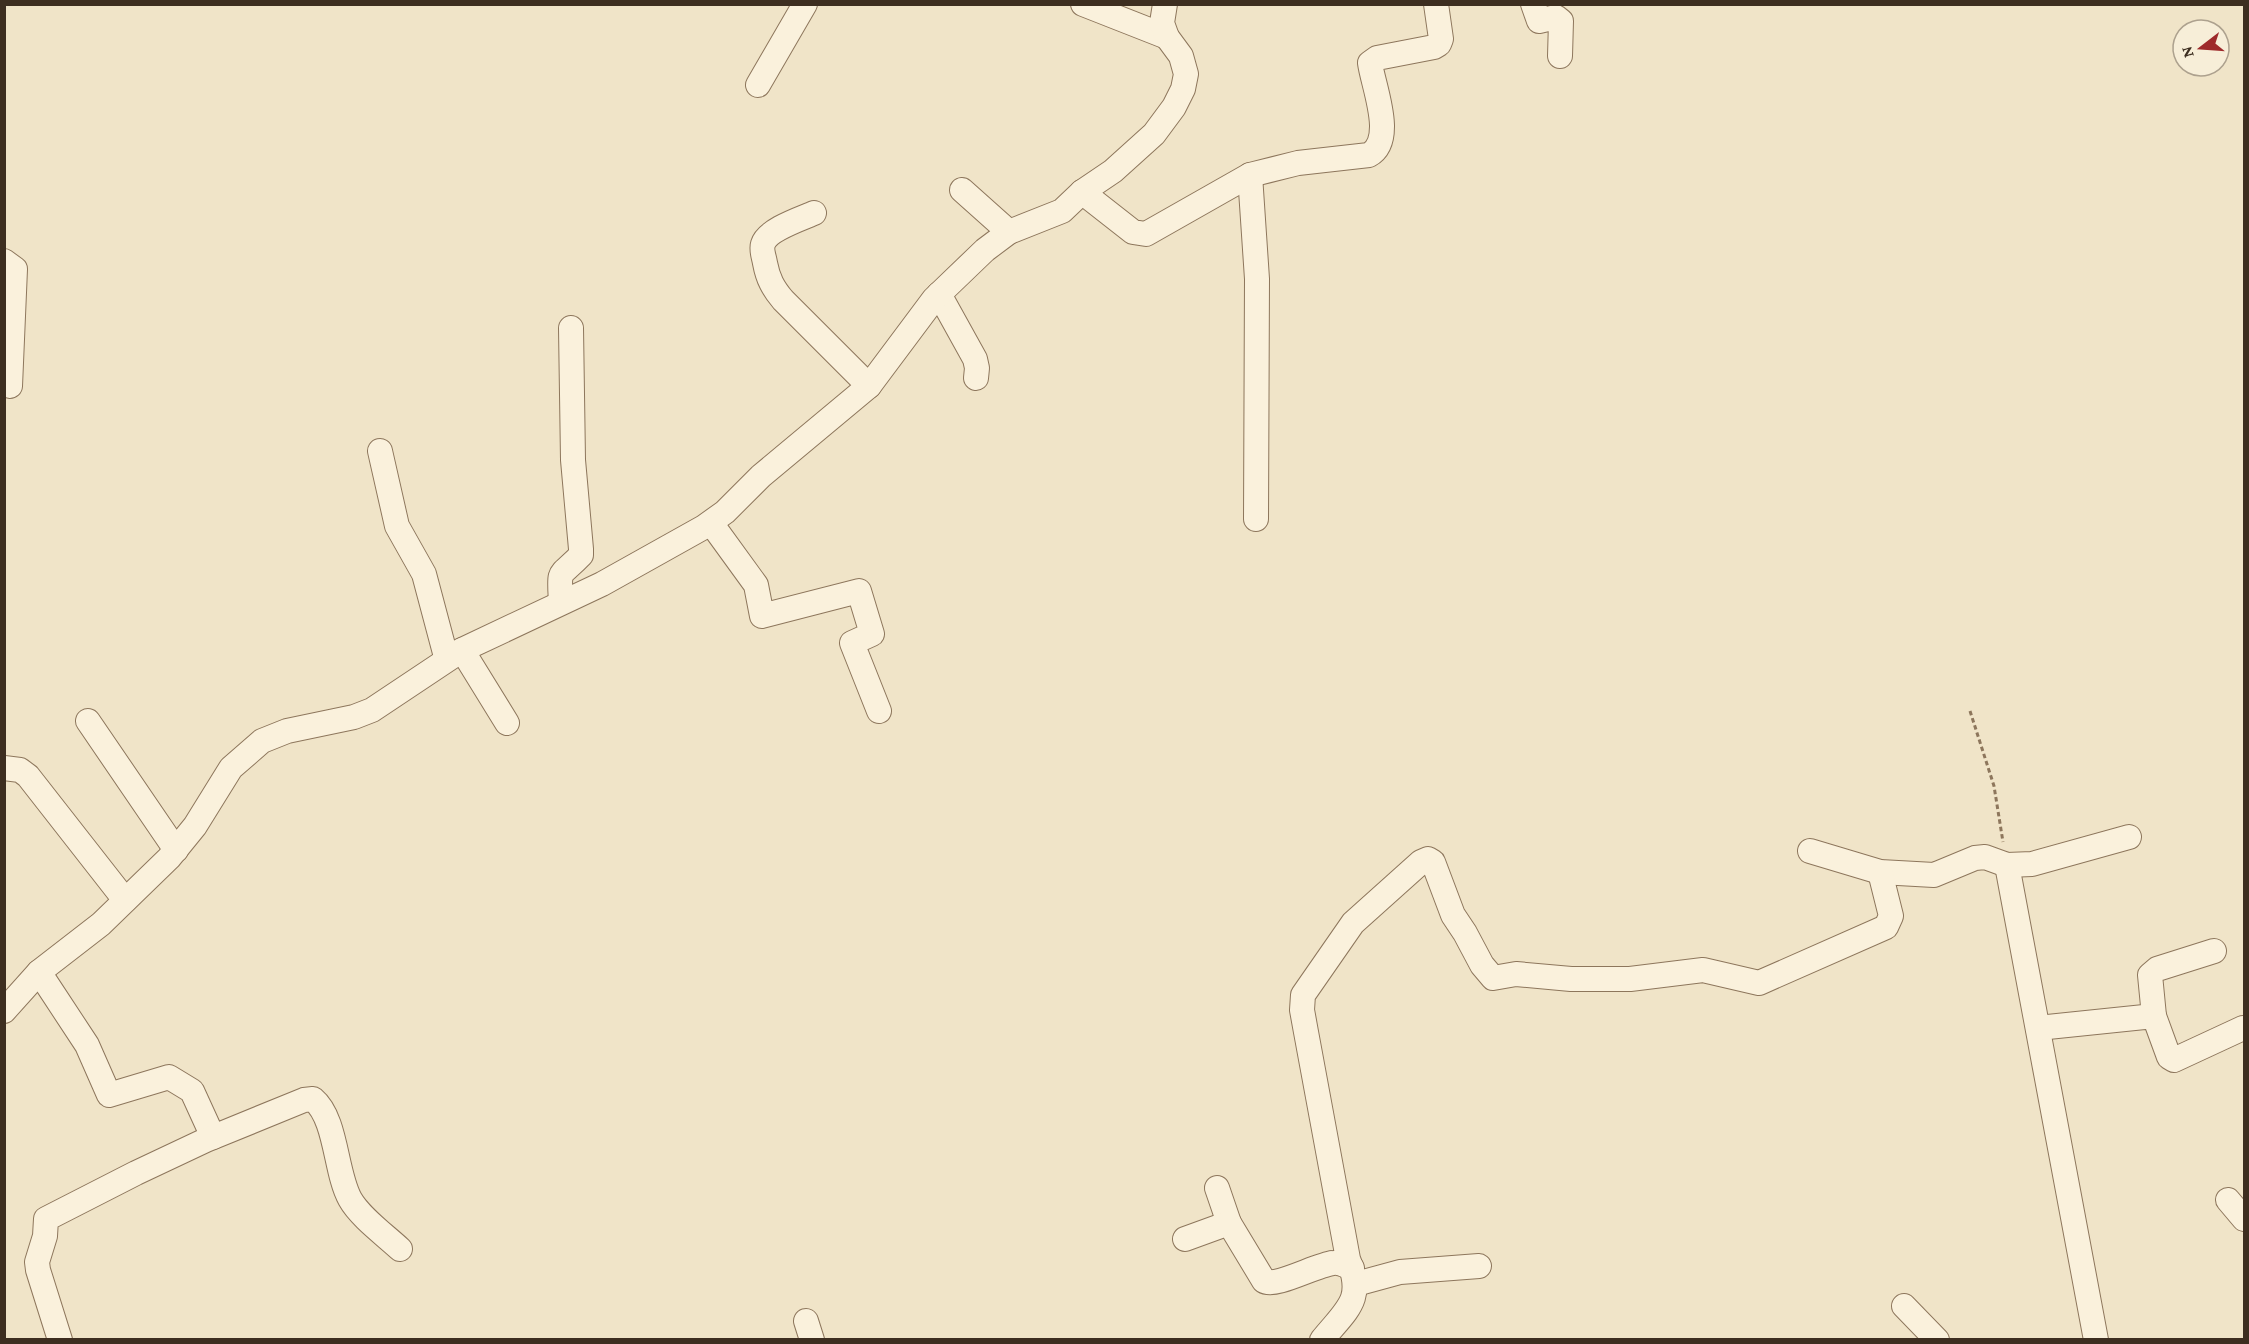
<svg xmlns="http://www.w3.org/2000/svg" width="2249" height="1344" font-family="'Crimson Pro',serif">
<rect width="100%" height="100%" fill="#f0e4c8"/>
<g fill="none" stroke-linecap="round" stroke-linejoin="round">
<g stroke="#8d765c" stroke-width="26">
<g id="minor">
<path d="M 1083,4 L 1167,37"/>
<path d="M 1533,4 L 1539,21 L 1556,17 L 1561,21 L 1560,56"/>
<path d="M 758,85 L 805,4"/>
<path d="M 1250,175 L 1257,279 L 1256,519"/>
<path d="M 962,190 L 1009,232"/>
<path d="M 1082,192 L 1133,232 L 1146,234 L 1250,175 L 1298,163 L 1369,155 C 1396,140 1373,86 1370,63 L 1377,58 L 1434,47 L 1439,44 L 1441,39 L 1436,4"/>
<path d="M 814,213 C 800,219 767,230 763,244 C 761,250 764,257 765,263 C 768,279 773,288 783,300 L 869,386"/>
<path d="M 4,261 L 15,269 L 10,386"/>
<path d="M 939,294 L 975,359 L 977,368 L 976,378"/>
<path d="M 380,451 L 397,526 L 424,574 L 445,653 L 445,660"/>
<path d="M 711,523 L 756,585 L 762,616 L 859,591 L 872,634 L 852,643 L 879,711"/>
<path d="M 561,602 C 559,567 558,579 581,555 L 581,549 L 573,460 L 571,328"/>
<path d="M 462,650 L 507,723"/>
<path d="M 88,721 L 176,850"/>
<path d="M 4,768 L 20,770 L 28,776 L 125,900"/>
<path d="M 1810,851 L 1880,872 L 1934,875 L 1975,858 L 1985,857 L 2007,865 L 2032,864 L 2129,837"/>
<path d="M 2007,865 L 2096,1340"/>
<path d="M 39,972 L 87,1045 L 109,1095 L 169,1077 L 192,1091 L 213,1137"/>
<path d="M 4,1011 L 39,972 L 101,924 L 169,858 L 195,826 L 231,768 L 262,741 L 287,731 L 354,717 L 372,710 L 462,650 L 602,584 L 704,527 L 725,512 L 761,476 L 869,386 L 934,299 L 985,250 L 1009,232 L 1062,211 L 1082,192 L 1113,171 L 1154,134 L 1174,107 L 1183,89 L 1186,74 L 1181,56 L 1167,37 L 1162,23 L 1165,4"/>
<path d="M 2154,1016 L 2150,975 L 2157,969 L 2214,951"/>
<path d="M 2038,1028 L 2154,1016 L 2169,1057 L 2174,1060 L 2243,1028"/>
<path d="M 1217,1188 L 1229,1223"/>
<path d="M 2228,1200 L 2244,1219"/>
<path d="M 1185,1239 L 1229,1223 L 1264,1281 C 1275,1288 1316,1265 1333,1263 C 1339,1262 1346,1266 1352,1268"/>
<path d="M 1356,1284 L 1400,1272 L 1479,1266"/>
<path d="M 1904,1306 L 1937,1340"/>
<path d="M 806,1321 L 812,1340"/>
<path d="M 60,1340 L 38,1270 L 37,1262 L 45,1236 L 46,1219 L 136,1173 L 206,1140 L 304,1100 L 313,1099 C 337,1119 335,1172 350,1199 C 360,1217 385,1235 400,1249"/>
<path d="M 1322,1340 C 1347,1309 1365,1300 1348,1259 L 1306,1032 L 1302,1010 L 1303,995 L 1353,923 L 1421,862 L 1428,859 L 1433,862 L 1453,915 L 1465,933 L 1482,965 L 1493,978 L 1516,974 L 1571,979 L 1630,979 L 1703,970 L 1759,983 L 1886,927 L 1891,916 L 1880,872"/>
</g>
</g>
<path stroke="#8d765c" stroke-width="3" stroke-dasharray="4.5 3" stroke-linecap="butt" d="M 1970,711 L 1994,786 L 2003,842"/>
<use href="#minor" stroke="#faf1dc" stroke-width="24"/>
</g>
<rect width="2249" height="1344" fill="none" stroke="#3d2e20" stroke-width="12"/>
<g transform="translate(2201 48) rotate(253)"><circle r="28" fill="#f7eed8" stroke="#ada18e" stroke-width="1.5"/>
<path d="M0-4.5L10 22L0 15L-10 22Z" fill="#9e2a2b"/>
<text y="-9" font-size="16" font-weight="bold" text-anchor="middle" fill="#3d2e20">N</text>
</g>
</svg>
